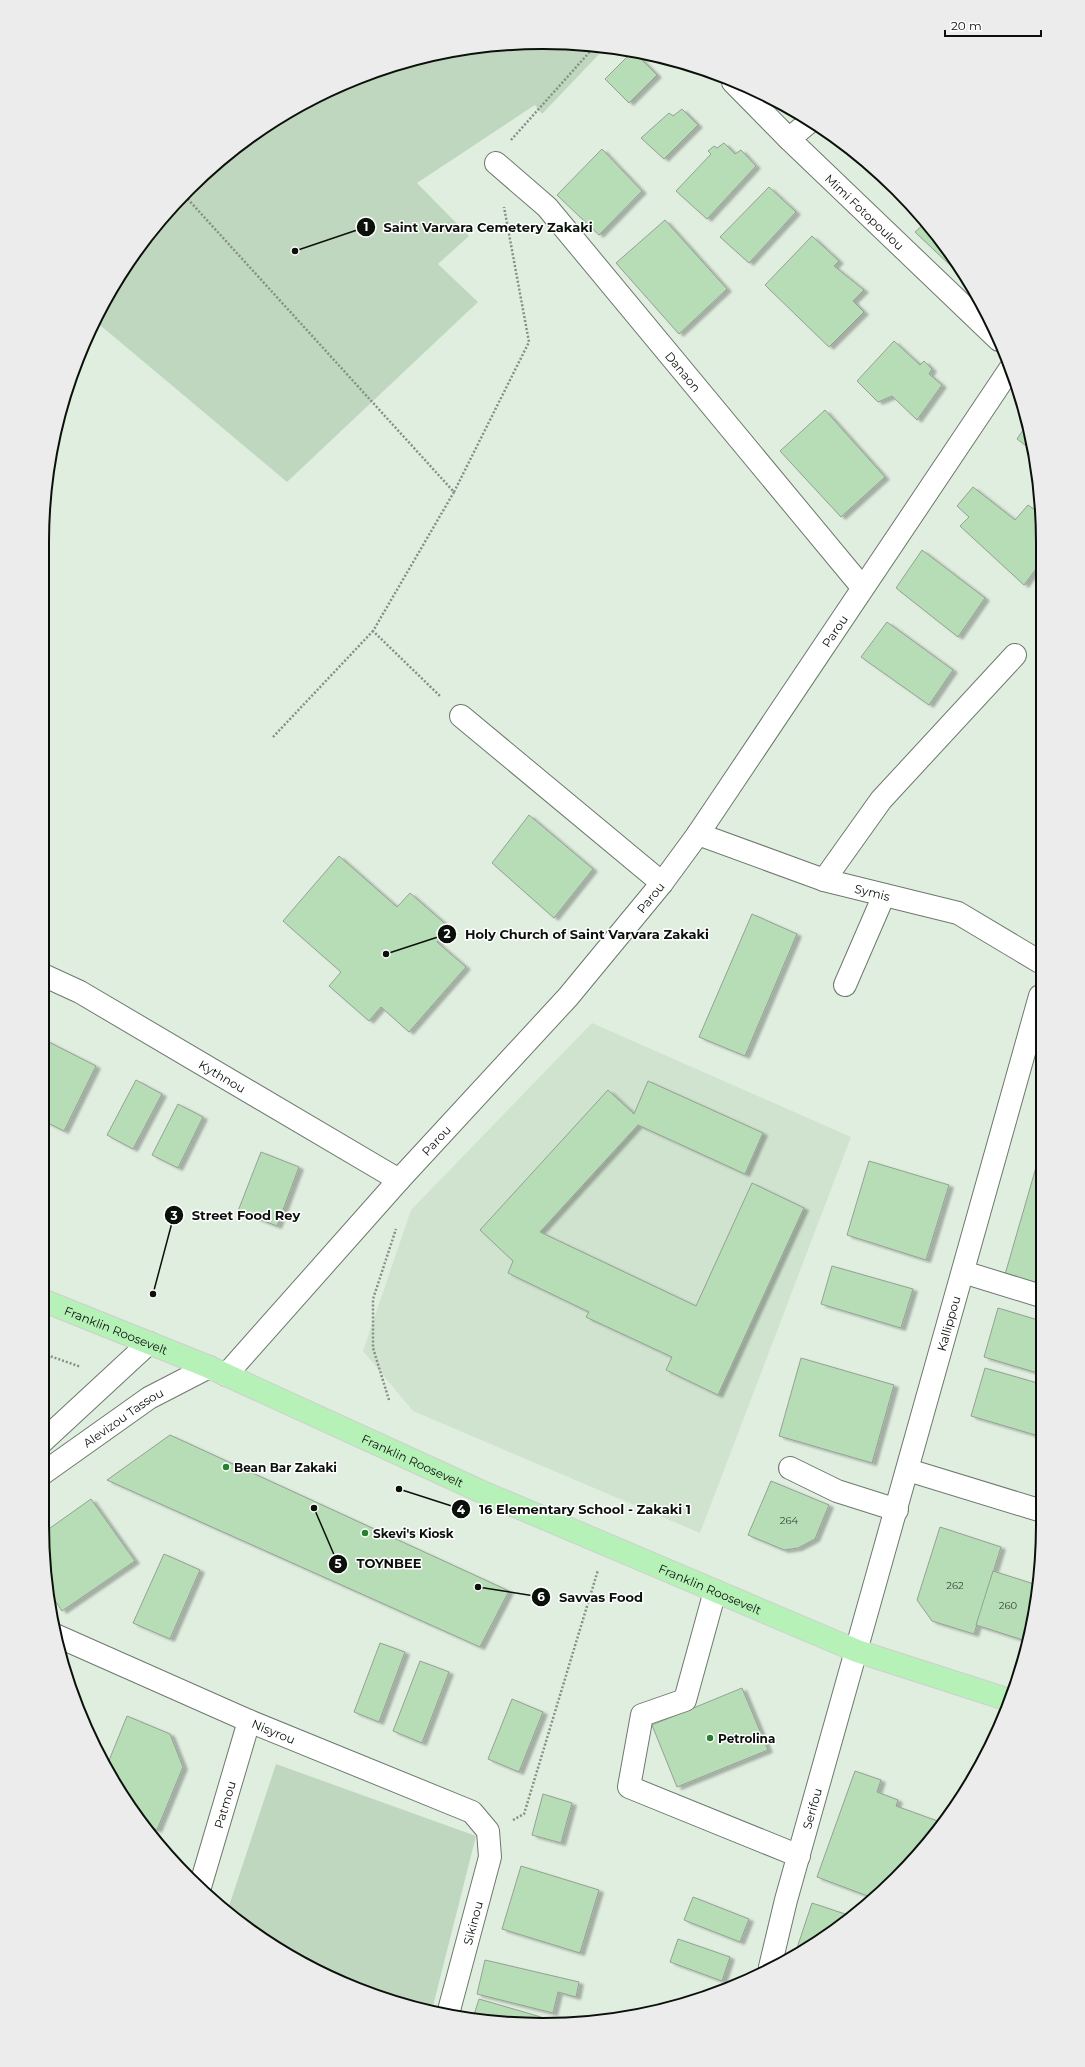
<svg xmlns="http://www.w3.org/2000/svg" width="1085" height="2067" font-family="Montserrat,sans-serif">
<defs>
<filter id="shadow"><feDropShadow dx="4.5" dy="2.5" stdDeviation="1" flood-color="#0004"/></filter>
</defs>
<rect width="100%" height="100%" fill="#e0eee0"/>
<path fill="#d0e3cf" d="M 592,1023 L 851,1137 L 700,1533 L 413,1411 L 363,1351 L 411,1210 Z"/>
<g fill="#c0d7bf">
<path d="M 575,43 L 605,48 L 542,114 L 535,105 L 417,183 L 469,236 L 438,264 L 478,302 L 287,482 L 94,320 L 146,238 L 213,166 L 292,109 L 382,68 L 477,46 Z"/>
<path d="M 276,1764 L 476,1836 L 432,2010 L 338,1980 L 265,1941 L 227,1912 Z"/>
</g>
<g fill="#b7ddb7" stroke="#94a193" filter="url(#shadow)">
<path d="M 632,52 L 635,53 L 657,75 L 629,103 L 605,79 Z"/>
<path d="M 682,109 L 698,125 L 664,159 L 641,138 L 669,113 L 673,116 Z"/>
<path d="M 724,143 L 735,154 L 741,150 L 756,166 L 707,219 L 676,191 L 711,154 L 708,151 L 714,146 L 717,148 Z"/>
<path d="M 602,149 L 642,191 L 599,235 L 557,195 Z"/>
<path d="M 769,187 L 796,212 L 749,263 L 720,237 Z"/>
<path d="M 665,220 L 727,289 L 679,334 L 616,263 Z"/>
<path d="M 924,224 L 959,264 L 969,283 L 915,232 Z"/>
<path d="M 812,236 L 839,261 L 834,266 L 864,290 L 853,301 L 864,312 L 829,347 L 765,285 Z"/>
<path d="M 894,341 L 920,365 L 924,361 L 932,369 L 929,374 L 942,385 L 917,420 L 892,396 L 878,402 L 857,381 Z"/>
<path d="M 825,410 L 885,477 L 841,517 L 780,451 Z"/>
<path d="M 1025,427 L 1032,450 L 1017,439 Z"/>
<path d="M 973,487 L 1015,520 L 1028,505 L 1039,513 L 1039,565 L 1024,585 L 960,526 L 969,517 L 957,506 Z"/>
<path d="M 922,550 L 985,598 L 958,637 L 896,588 Z"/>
<path d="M 887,622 L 953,670 L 929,705 L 861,657 Z"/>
<path d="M 529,815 L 593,869 L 554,918 L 492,863 Z"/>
<path d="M 339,856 L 397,907 L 410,893 L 450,928 L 437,942 L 466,967 L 409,1032 L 381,1007 L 369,1021 L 329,986 L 341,972 L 283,921 Z"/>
<path d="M 752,914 L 797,934 L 745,1056 L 699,1037 Z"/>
<path d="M 43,1039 L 96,1066 L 64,1131 L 42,1120 Z"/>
<path d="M 1040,1076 L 1041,1091 L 1037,1090 Z"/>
<path d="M 136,1080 L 162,1094 L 133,1149 L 107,1135 Z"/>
<path d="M 648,1081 L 763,1133 L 745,1174 L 638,1125 L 540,1232 L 696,1306 L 752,1183 L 804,1208 L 718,1395 L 666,1370 L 672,1357 L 586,1317 L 589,1312 L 508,1273 L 513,1261 L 480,1230 L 608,1090 L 634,1114 Z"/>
<path d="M 178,1104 L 203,1117 L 178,1168 L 152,1155 Z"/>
<path d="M 1041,1150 L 1041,1289 L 1004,1278 Z"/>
<path d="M 261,1152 L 299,1167 L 277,1226 L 238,1211 Z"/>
<path d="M 869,1161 L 949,1185 L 926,1260 L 847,1235 Z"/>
<path d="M 832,1266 L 913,1289 L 901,1328 L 821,1304 Z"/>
<path d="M 998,1308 L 1041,1321 L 1041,1374 L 984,1357 Z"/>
<path d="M 801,1358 L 894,1385 L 872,1463 L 779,1436 Z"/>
<path d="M 985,1368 L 1041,1384 L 1042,1437 L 971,1416 Z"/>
<path d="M 170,1435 L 509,1591 L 480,1647 L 107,1480 Z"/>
<path d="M 771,1481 L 829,1505 L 815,1539 L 798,1548 L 784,1550 L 748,1535 Z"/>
<path d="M 91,1499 L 135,1561 L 62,1611 L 49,1592 L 43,1533 Z"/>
<path d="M 940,1527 L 1001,1547 L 974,1634 L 932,1621 L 917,1600 Z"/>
<path d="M 164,1554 L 200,1570 L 170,1639 L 133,1623 Z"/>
<path d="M 993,1571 L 1037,1585 L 1031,1626 L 1026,1641 L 976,1625 Z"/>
<path d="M 380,1643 L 405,1652 L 379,1722 L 354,1712 Z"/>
<path d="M 420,1661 L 449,1672 L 422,1743 L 393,1731 Z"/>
<path d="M 742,1688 L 768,1750 L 677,1787 L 652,1725 Z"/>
<path d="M 512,1699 L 543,1712 L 519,1772 L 488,1759 Z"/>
<path d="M 127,1716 L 170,1734 L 183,1767 L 157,1830 L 142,1823 L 106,1768 Z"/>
<path d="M 855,1771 L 881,1780 L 877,1792 L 898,1800 L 896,1806 L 943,1823 L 896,1879 L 873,1898 L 817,1877 Z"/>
<path d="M 543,1794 L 572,1803 L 561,1843 L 532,1835 Z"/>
<path d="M 521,1866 L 599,1890 L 580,1953 L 502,1929 Z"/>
<path d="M 693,1897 L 749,1919 L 740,1942 L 684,1920 Z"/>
<path d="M 812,1903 L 851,1916 L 820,1941 L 795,1954 Z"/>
<path d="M 678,1939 L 730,1957 L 722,1981 L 670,1962 Z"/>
<path d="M 485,1960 L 579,1982 L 576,1997 L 558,1992 L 553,2013 L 477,1994 Z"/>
<path d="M 479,1999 L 565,2024 L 510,2024 L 473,2018 Z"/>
</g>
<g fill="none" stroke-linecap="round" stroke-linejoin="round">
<g stroke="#6d796d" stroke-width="24">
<g id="minor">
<path id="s1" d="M 733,82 L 789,139 L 999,340"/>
<path d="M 789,139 L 808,123"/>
<path id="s2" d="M 496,163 L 547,207 L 862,587"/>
<path d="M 461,716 L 662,883"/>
<path id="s3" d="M 698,834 L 824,880 L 958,913 L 1040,962"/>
<path d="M 824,880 L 881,800 L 1015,655"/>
<path id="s4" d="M 43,975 L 80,992 L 399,1180"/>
<path d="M 845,985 L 884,895"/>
<path d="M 963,1272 L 1041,1296"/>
<path id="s5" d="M 226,1375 L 399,1180 L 568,997 L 662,883 L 698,834 L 1010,369"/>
<path d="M 42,1442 L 149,1343"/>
<path d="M 790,1468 L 837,1491 L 897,1510"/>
<path d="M 908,1470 L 1042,1511"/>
<path id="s6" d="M 42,1474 L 149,1398 L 209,1367"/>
<path d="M 715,1591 L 685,1700 L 642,1715 L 629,1787 L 799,1856"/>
<path id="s7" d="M 55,1635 L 249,1721 L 472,1812 L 488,1831 L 490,1857 L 448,2014"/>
<path id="s8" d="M 200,1887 L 249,1721"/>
<path id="s9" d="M 770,1967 L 786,1900 L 1040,996"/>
</g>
</g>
<g stroke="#cecfce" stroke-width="24">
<g id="major">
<path id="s10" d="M 42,1300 L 209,1367 L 480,1491 L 857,1651 L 1009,1700"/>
</g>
</g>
<g stroke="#858f85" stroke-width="2.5" stroke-dasharray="2 2" stroke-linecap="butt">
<path d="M 511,140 L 595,46"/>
<path d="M 185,196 L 454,492 L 373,631 L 441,697"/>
<path d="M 454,492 L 529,342 L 504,207"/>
<path d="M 273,737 L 373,631"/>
<path d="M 47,1355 L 81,1367"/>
<path d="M 389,1400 L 373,1348 L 373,1299 L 396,1229"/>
<path d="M 513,1820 L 524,1814 L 598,1570"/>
</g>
<use href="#minor" stroke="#fff" stroke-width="22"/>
<use href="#major" stroke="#b6f2b8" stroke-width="22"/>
</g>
<g fill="#288130" stroke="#fff" stroke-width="1.5">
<circle cx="226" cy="1467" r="4"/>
<circle cx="365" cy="1533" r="4"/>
<circle cx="710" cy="1738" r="4"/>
</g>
<g text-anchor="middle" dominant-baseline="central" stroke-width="3" stroke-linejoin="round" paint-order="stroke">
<g font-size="10" fill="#364336">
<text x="789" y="1520">264</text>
<text x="955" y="1585">262</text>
<text x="1008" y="1605">260</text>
</g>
<g font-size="12" fill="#0b100b" stroke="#fff">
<text stroke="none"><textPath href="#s1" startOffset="185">Mimi Fotopoulou</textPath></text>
<text stroke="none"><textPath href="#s2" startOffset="281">Danaon</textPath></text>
<text stroke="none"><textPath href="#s5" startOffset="963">Parou</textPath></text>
<text stroke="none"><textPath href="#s3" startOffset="184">Symis</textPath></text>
<text stroke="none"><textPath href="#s5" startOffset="639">Parou</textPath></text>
<text stroke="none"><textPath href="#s4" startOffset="206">Kythnou</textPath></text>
<text stroke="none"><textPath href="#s5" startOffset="315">Parou</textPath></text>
<text stroke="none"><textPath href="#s9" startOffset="668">Kallippou</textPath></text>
<text stroke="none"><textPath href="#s10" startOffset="80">Franklin Roosevelt</textPath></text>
<text stroke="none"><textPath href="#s6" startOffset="99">Alevizou Tassou</textPath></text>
<text stroke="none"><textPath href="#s10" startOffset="404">Franklin Roosevelt</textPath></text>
<text stroke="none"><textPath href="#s10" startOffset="728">Franklin Roosevelt</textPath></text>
<text stroke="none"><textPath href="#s7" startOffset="239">Nisyrou</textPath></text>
<text stroke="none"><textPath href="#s8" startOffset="86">Patmou</textPath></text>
<text stroke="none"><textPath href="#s9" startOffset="164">Serifou</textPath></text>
<text transform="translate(473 1923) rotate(-75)">Sikinou</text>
</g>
<g font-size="12" font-weight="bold" fill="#0b100b" stroke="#fff" text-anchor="start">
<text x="234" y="1467">Bean Bar Zakaki</text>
<text x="373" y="1533">Skevi's Kiosk</text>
<text x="718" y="1738">Petrolina</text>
</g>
</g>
<path d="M0 0H1085V2067H0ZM542 49H543A493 493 0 0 1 1036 542V1525A493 493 0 0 1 543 2018H542A493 493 0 0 1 49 1525V542A493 493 0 0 1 542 49Z" fill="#ebeceb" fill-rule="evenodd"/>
<path fill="none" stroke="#0b100b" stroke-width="2" d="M542 49H543A493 493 0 0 1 1036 542V1525A493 493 0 0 1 543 2018H542A493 493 0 0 1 49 1525V542A493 493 0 0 1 542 49Z"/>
<path fill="none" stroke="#0b100b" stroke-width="1.5" d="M295 251L366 227M386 954L447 934M153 1294L174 1215M399 1489L461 1509M314 1508L338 1564M478 1587L541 1597"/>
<g fill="#0b100b" stroke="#fff" stroke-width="1.5">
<circle cx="295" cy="251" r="4"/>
<circle cx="386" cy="954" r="4"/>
<circle cx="153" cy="1294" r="4"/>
<circle cx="399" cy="1489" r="4"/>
<circle cx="314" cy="1508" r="4"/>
<circle cx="478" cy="1587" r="4"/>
<circle cx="366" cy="227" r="10"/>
<circle cx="447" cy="934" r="10"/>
<circle cx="174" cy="1215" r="10"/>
<circle cx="461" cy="1509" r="10"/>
<circle cx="338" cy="1564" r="10"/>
<circle cx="541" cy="1597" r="10"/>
</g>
<g font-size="12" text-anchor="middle" font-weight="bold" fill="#fff">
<text x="366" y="231">1</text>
<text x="447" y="938">2</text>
<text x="174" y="1220">3</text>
<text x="461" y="1514">4</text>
<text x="338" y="1568">5</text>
<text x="541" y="1601">6</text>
</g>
<g font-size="13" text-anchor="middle" font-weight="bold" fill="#0b100b" stroke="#fff" stroke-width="3" stroke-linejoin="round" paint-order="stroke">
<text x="488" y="232">Saint Varvara Cemetery Zakaki</text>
<text x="587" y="939">Holy Church of Saint Varvara Zakaki</text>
<text x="246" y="1220">Street Food Rey</text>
<text x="585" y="1514">16 Elementary School - Zakaki 1</text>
<text x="389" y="1568">TOYNBEE</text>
<text x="601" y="1602">Savvas Food</text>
</g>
<path d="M945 30v6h96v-6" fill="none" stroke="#0b100b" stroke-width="2"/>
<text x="951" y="30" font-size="12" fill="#0b100b" stroke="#ffffff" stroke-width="3" paint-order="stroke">20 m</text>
</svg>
